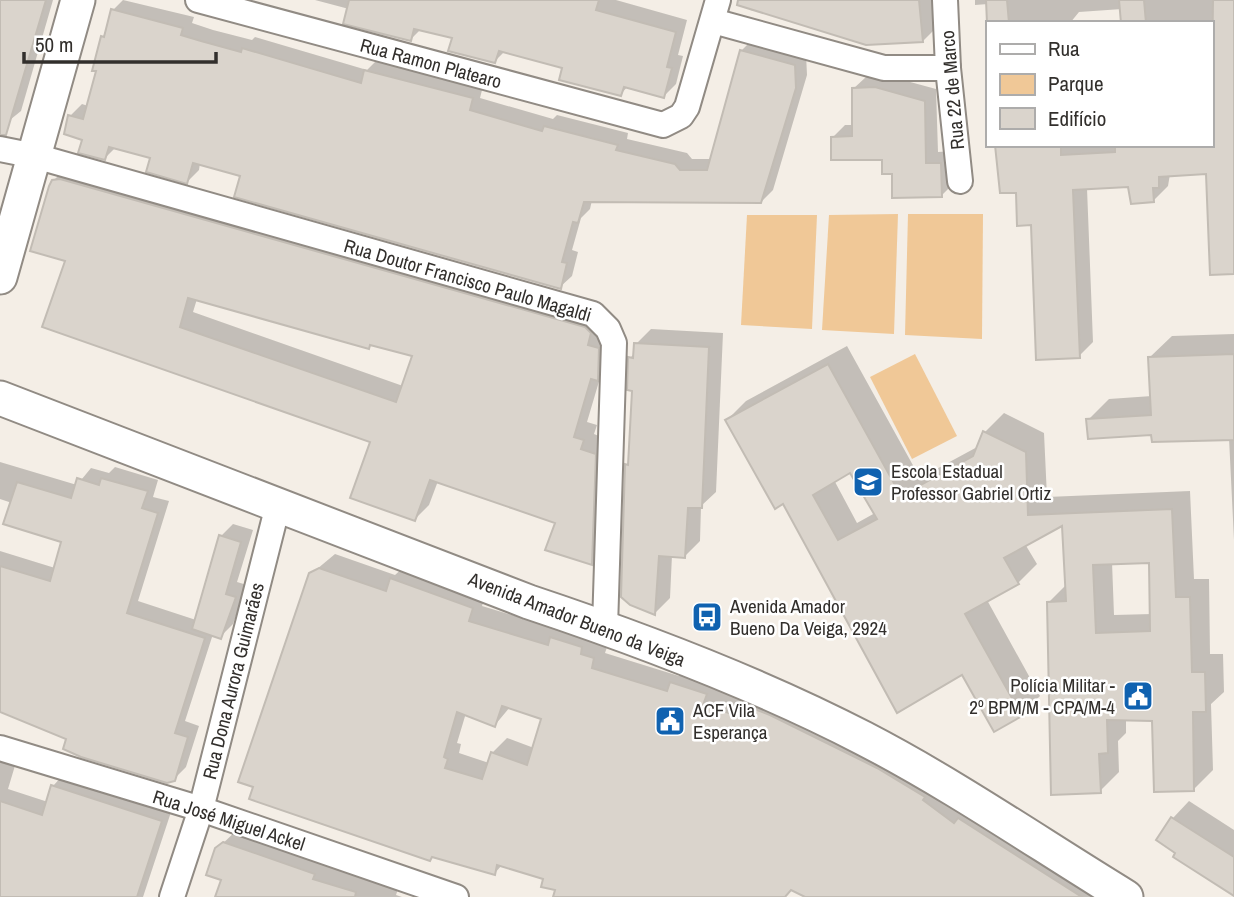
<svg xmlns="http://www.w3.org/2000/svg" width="1234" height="897" font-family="'Archivo Narrow',sans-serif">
<rect width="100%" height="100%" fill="#f4eee6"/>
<g fill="#f0c897">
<path d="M 898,214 L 894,334 L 822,330 L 829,215 Z"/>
<path d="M 908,214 L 983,214 L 982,339 L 905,335 Z"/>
<path d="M 747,215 L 817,215 L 812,329 L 741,325 Z"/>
<path d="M 915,354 L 957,436 L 912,459 L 870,377 Z"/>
</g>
<g fill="#0003" fill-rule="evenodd">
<path d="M 0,0 L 53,0 L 21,111 L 0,128 Z"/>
<path d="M 123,0 L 194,17 L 192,23 L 213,30 L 252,40 L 255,37 L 367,70 L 378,59 L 483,86 L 480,98 L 553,119 L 557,115 L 628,133 L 627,139 L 687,153 L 692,159 L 712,159 L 741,51 L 753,39 L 806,54 L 807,75 L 773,190 L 761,202 L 592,200 L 590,209 L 581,218 L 572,250 L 578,252 L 572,276 L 560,287 L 200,163 L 199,170 L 187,182 L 152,157 L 116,147 L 105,158 L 84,138 L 70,116 L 82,104 L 88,106 L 98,70 L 103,37 L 113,10 Z"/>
<path d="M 315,0 L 616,0 L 687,20 L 678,55 L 683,56 L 676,84 L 664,96 L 628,86 L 621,94 L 564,67 L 505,51 L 495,61 L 454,37 L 421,29 L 411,39 L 349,9 Z"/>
<path d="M 752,0 L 933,0 L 936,28 L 923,41 L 750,10 Z"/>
<path d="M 975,0 L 1234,0 L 1234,273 L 1208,172 L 1170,174 L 1168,186 L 1154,200 L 1129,185 L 1087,188 L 1093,342 L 1079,356 L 1033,223 L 997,145 L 1211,145 L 1211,23 L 1122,23 L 1122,9 L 1079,12 L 1070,23 L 989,23 L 988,4 L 975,5 Z"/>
<path d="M 888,76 L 936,89 L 938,152 L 953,151 L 954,183 L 942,195 L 894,172 L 884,158 L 832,138 L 845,125 L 854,125 L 853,89 L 866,77 Z"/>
<path d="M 68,166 L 600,313 L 613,334 L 587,422 L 597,425 L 594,434 L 609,440 L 606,548 L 592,563 L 557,522 L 438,481 L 429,505 L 415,519 L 372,441 L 67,260 L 53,181 ZM 197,299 L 369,347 L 372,343 L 415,355 L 403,386 L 193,312 Z"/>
<path d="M 651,329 L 723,333 L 716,492 L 701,506 L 700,541 L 685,556 L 672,555 L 670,598 L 655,613 L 623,596 L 627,465 L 630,462 L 633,390 L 630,358 L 636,352 L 636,344 Z"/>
<path d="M 1234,334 L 1234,540 L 1229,438 L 1153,433 L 1088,420 L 1109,399 L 1152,396 L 1150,357 L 1172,336 Z"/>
<path d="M 847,346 L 920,478 L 979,446 L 985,432 L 1004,413 L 1044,433 L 1047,497 L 1190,491 L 1194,579 L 1209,579 L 1210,654 L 1223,654 L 1224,692 L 1211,704 L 1213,770 L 1194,789 L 1154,719 L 1126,719 L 1126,733 L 1118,741 L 1119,772 L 1100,791 L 1049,602 L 1067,584 L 1064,523 L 1025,544 L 1037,564 L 1018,583 L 987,600 L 1040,696 L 1021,715 L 963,672 L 784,502 L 727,420 L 746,401 ZM 851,470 L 875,513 L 857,523 L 834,480 ZM 1151,561 L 1152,614 L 1114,615 L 1112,562 Z"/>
<path d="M 0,462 L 77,485 L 91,468 L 109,473 L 115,467 L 158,480 L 153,497 L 169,501 L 138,601 L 196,620 L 221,536 L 233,524 L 253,530 L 237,582 L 247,585 L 233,624 L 220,637 L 213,634 L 185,721 L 199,726 L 186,767 L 174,779 L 36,727 L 38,723 L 0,709 L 0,551 L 55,568 L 63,541 L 12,503 L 0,499 Z"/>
<path d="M 335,554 L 395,575 L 406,565 L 486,594 L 482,606 L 608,644 L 605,653 L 679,676 L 686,669 L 720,679 L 717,690 L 759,704 L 768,695 L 1120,897 L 808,897 L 821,878 L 761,897 L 555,897 L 557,889 L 546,878 L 502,865 L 494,874 L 433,856 L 430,859 L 311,574 ZM 510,707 L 543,718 L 534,748 L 507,738 L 492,753 L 489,763 L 459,753 L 461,744 L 457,743 L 466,713 L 495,725 Z"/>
<path d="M 0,754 L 17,759 L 8,789 L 48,802 L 53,786 L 64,774 L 172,809 L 143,897 L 0,897 Z"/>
<path d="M 1189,801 L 1234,830 L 1234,894 L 1158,840 L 1173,818 Z"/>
<path d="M 238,829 L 400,883 L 396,895 L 402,897 L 217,897 L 223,879 L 217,849 Z"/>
</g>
<g fill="#dad4cc" stroke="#c2bcb4" stroke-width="2" fill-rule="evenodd">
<path d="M 0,0 L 46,0 L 6,135 L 0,135 Z"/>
<path d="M 349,0 L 599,0 L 596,10 L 676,32 L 667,67 L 672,68 L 664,98 L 624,87 L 621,96 L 559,80 L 562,68 L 499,51 L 495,63 L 448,51 L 452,38 L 414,29 L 411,41 L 343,24 Z"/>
<path d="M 738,0 L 919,0 L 923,42 L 866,45 L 737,5 Z"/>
<path d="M 986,0 L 1007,0 L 1009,23 L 987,23 Z"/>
<path d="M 1119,0 L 1144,0 L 1146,23 L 1121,23 Z"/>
<path d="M 1213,0 L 1234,0 L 1234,274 L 1210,275 L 1206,174 L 1159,177 L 1159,188 L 1153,188 L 1154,202 L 1131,204 L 1128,187 L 1073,190 L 1080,358 L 1036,360 L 1031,225 L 1017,226 L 1016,193 L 1000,193 L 995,145 L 1061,145 L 1061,155 L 1115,152 L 1115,145 L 1211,145 Z"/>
<path d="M 111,9 L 183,28 L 181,35 L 201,41 L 241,52 L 242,48 L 361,83 L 364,70 L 473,98 L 470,110 L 542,131 L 544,126 L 618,145 L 616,150 L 675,164 L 680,170 L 707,170 L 740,50 L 795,65 L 796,88 L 761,203 L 584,202 L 578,223 L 573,222 L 562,262 L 567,263 L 561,289 L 234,197 L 240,176 L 193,163 L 187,184 L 146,172 L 150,158 L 109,147 L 105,160 L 78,153 L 82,140 L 64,134 L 68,115 L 83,119 L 96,71 L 92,71 L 101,36 L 104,37 Z"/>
<path d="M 875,87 L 925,101 L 926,163 L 941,163 L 942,197 L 892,198 L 892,174 L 882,174 L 882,160 L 831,160 L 831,137 L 852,136 L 852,88 Z"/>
<path d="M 60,179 L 585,327 L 591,333 L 588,345 L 599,348 L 598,381 L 591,379 L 574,437 L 584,440 L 581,449 L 596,454 L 592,565 L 545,550 L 555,523 L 430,480 L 415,521 L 350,498 L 370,442 L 42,327 L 65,261 L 30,251 L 49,186 L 52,180 ZM 188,298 L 369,349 L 370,345 L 412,356 L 396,402 L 180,327 Z"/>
<path d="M 634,343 L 709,347 L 702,508 L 688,508 L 685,558 L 659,556 L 655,615 L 630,605 L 621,597 L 625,464 L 628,465 L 632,391 L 627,390 L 628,357 L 633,358 Z"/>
<path d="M 1234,354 L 1234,440 L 1152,442 L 1151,435 L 1088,439 L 1086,419 L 1151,415 L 1148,357 Z"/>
<path d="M 828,364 L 901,496 L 973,456 L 983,431 L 1026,452 L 1028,515 L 1172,509 L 1176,597 L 1190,597 L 1192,672 L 1205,672 L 1206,712 L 1193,712 L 1194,791 L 1154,792 L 1152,721 L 1107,720 L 1108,753 L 1099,754 L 1101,793 L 1051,795 L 1047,602 L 1066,601 L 1062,526 L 1004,558 L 1019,584 L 965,614 L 1022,716 L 994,732 L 962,675 L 897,713 L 783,504 L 775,509 L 725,420 ZM 850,473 L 877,519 L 838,540 L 813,495 ZM 1149,563 L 1150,631 L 1096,633 L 1093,565 Z"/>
<path d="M 77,478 L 99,485 L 101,478 L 148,491 L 142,508 L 158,513 L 127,613 L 205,638 L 175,733 L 188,737 L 175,781 L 167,783 L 81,757 L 63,749 L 66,739 L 0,712 L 0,566 L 50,581 L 61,542 L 3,524 L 17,482 L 71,498 Z"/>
<path d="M 219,535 L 241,542 L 226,594 L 236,597 L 221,639 L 192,629 Z"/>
<path d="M 319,568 L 386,591 L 390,578 L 473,608 L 469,621 L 548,645 L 550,637 L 582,647 L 581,654 L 594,658 L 592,668 L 667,691 L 670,682 L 707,694 L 703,705 L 749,719 L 752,708 L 770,715 L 877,768 L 925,797 L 923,800 L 954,823 L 958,818 L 1082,897 L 805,897 L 791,890 L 785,897 L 553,897 L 555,890 L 541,887 L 543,879 L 497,865 L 495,875 L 432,857 L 430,861 L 249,799 L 253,787 L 238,782 L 309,573 ZM 502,706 L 541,719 L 527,765 L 491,752 L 482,779 L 445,768 L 448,759 L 444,757 L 457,712 L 495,727 Z"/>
<path d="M 51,785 L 162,821 L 137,897 L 0,897 L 0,801 L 42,815 Z"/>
<path d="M 1171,817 L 1234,857 L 1234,896 L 1173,857 L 1175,853 L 1156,840 Z"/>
<path d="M 223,842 L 315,874 L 313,879 L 356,892 L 355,897 L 215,897 L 221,880 L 206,875 L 215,848 Z"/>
</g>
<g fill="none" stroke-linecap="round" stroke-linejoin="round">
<g stroke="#918b84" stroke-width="28">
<g id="street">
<path d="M 198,0 L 663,125 L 681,116 L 687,107 L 718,0"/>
<path d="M 945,0 L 948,68 L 960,181"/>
<path d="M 713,21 L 884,68 L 948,68"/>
<path d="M 0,149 L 35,156 L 593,314 L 608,329 L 614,343 L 605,627"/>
<path d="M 0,748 L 201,809 L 456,897"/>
<path d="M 172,897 L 201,809 L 278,505"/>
</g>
</g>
<g stroke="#918b84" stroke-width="37">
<g id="secondary">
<path d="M 0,277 L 78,0"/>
<path d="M 0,398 L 529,602 C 643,640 757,683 863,738 C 954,785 1039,844 1126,897"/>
</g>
</g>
<use href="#street" stroke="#fff" stroke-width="24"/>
<use href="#secondary" stroke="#fff" stroke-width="33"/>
</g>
<defs>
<g id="school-square" transform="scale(1.575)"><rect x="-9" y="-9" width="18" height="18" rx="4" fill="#1062b0" stroke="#fff"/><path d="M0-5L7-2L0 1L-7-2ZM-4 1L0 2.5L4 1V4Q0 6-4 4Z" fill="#fff"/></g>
<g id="bus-square" transform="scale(1.575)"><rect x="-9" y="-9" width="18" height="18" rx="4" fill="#1062b0" stroke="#fff"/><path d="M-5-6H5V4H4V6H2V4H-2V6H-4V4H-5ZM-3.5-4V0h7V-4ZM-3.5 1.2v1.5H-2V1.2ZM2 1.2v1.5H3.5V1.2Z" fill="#fff"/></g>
<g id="civic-square" transform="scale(1.575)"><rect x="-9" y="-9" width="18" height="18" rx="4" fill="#1062b0" stroke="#fff"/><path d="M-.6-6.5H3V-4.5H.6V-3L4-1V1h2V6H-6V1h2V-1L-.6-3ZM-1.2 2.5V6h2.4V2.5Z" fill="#fff"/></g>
</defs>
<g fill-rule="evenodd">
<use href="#school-square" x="868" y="482"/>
<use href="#bus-square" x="707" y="617"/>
<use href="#civic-square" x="1138" y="696"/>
<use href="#civic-square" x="670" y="721"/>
</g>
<g text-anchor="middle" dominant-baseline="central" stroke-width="5" stroke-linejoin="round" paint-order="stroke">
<g font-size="19" fill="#322f2c" stroke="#fff">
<text transform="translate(431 63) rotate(15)">Rua Ramon Platearo</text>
<text transform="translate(952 90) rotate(-95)">Rua 22 de Marco</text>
<text transform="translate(468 280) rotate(16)">Rua Doutor Francisco Paulo Magaldi</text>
<text transform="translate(577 619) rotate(21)">Avenida Amador Bueno da Veiga</text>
<text transform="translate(233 681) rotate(-76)">Rua Dona Aurora Guimarães</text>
<text transform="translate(229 820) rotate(18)">Rua José Miguel Ackel</text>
</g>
<g font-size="19" fill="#322f2c" stroke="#fff" text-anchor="start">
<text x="891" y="471">Escola Estadual<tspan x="891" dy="22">Professor Gabriel Ortiz</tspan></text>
<text x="730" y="606">Avenida Amador<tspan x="730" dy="22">Bueno Da Veiga, 2924</tspan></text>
<text x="1115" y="685" text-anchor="end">Polícia Militar -<tspan x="1115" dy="22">2º BPM/M - CPA/M-4</tspan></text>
<text x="693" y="710">ACF Vila<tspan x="693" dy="22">Esperança</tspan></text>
</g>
</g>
<rect x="986" y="21" width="228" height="126" fill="#ffffff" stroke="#adacab" stroke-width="2"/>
<rect x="1000" y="44" width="35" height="10" fill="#ffffff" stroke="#adacab" stroke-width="2"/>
<text x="1048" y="56" font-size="21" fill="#322f2c">Rua</text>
<rect x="1000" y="74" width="35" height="21" fill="#f0c897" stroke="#adacab" stroke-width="2"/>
<text x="1048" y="91" font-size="21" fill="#322f2c">Parque</text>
<rect x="1000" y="108" width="35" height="21" fill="#dad4cc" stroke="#adacab" stroke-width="2"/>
<text x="1048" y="126" font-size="21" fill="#322f2c">Edifício</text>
<path d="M24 52v10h192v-10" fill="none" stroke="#322f2c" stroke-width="3.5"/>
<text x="35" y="52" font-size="21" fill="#322f2c" stroke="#ffffff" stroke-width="5" paint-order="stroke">50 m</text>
</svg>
